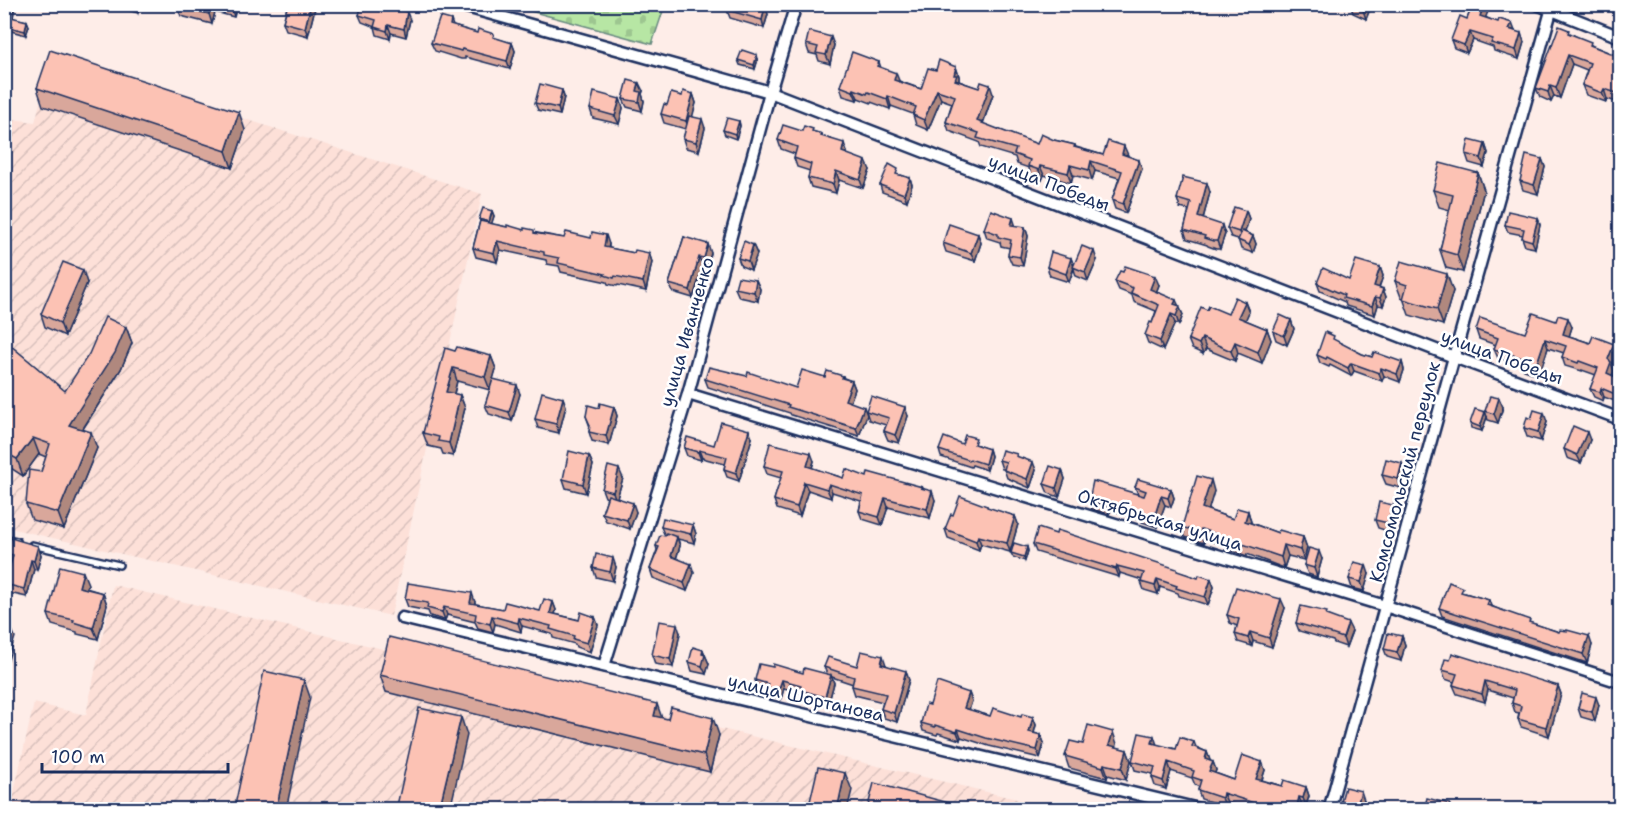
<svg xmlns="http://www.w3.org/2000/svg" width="1625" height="814" font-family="'Shantell Sans',sans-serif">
<defs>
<pattern id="industrial-furrows" width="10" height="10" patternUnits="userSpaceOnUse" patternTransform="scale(1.5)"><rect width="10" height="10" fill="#fde0d8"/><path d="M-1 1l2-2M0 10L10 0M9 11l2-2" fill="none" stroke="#d8c0bc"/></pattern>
<pattern id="cemetery-stones" width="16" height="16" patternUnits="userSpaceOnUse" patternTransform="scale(1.5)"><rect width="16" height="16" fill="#b7e6a4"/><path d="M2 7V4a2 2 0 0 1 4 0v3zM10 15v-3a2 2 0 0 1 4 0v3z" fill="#9dc690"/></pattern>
</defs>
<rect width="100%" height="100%" fill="#feede8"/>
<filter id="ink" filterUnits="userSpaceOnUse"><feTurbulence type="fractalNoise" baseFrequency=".0167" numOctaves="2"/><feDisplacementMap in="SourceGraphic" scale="12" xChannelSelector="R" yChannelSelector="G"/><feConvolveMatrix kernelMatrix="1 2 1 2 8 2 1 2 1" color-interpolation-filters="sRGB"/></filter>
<g filter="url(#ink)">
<g fill="url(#industrial-furrows)">
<path d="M 52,58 L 482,194 L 391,616 L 5,527 L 4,238 L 14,195 L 5,193 L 4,118 L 35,122 Z"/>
<path d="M 113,585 L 1059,809 L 10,810 L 34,703 L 86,715 Z"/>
</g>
<path fill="url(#cemetery-stones)" stroke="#698a81" stroke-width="1.5" d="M 508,5 L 664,4 L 665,5 L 652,44 Z"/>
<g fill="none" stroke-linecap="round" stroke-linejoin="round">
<g stroke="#1b2f5e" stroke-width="10">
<g id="lane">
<path d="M 4,538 L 17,541"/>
<path d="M 32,545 L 119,565"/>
</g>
</g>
<g stroke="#1b2f5e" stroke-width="15">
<g id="street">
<path d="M 456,4 L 770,92 L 1454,357 L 1620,419"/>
<path d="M 1537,4 L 1620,37"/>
<path d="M 688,394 L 1385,606 L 1620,682"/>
<path d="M 402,618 L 1203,810"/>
<path d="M 604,666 L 688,394 L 770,92 L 796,4"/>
<path d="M 1329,810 L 1454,357 L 1553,4"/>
</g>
</g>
<use href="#lane" stroke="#fff" stroke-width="5"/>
<use href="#street" stroke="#fff" stroke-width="10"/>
</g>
<g fill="#d9a79b" stroke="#1b2f5e" stroke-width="1.5">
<path d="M 4,4 L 15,4 L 13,18 L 27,21 L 29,26 L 26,35 L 11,31 L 9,27 L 10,24 L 4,23 Z"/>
<path d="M 122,4 L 140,4 L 138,13 L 124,9 Z"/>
<path d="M 172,4 L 237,4 L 234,17 L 215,12 L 212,24 L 181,16 L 177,6 Z"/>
<path d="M 288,4 L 316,4 L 308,36 L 286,30 L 283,22 Z"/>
<path d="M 1350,4 L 1372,4 L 1366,19 L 1353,13 Z"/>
<path d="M 1417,4 L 1428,4 L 1426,8 Z"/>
<path d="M 1473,4 L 1487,4 L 1489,9 L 1485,17 L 1515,31 L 1524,42 L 1519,59 L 1494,51 L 1493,47 L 1473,40 L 1467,53 L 1454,48 L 1451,40 L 1467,19 Z"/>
<path d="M 1578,4 L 1589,4 L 1588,8 Z"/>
<path d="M 763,5 L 768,14 L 764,28 L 730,18 L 727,10 Z"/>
<path d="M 394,9 L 410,20 L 406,37 L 391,33 L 390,39 L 377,35 L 375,27 L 362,22 L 359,15 Z"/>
<path d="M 451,20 L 453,26 L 512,43 L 515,51 L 510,69 L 465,57 L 465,59 L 461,59 L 435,51 L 431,43 Z"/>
<path d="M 1570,33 L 1593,46 L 1620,57 L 1620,103 L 1607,99 L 1606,102 L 1586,95 L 1582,85 L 1587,70 L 1572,64 L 1560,98 L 1554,96 L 1551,102 L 1540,97 L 1536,88 Z"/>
<path d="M 806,44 L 834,45 L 830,64 L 819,61 L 817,55 L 809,53 Z"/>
<path d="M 758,59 L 755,69 L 740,65 L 738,60 Z"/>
<path d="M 879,62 L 881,68 L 899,81 L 921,89 L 936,70 L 956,67 L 959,76 L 959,81 L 993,94 L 983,124 L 1037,144 L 1054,140 L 1075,145 L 1076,147 L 1103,155 L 1127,156 L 1142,169 L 1126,213 L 1115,209 L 1112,200 L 1119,178 L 1095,171 L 1092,180 L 1073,175 L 1071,183 L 1044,175 L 1042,180 L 1031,176 L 1029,168 L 1017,164 L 1015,157 L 981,147 L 979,142 L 949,131 L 946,122 L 952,103 L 941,99 L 928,130 L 916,125 L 913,115 L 913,114 L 891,106 L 890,109 L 871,102 L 871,103 L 858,98 L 857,100 L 843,96 L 840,86 Z"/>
<path d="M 37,88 L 245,130 L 232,168 L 43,106 Z"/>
<path d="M 562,90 L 564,97 L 560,115 L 538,110 L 535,103 Z"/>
<path d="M 643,91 L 642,94 L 644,101 L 642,111 L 627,107 L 623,99 Z"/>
<path d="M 693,94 L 696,103 L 692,116 L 705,128 L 699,151 L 686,148 L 683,139 L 686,129 L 664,123 L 661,114 L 667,105 L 682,96 Z"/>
<path d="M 620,99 L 623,108 L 619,124 L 593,118 L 590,109 Z"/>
<path d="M 739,121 L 740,126 L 736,139 L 725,135 L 723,130 Z"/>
<path d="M 802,131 L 814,132 L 822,134 L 823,137 L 847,152 L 847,154 L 870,170 L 863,188 L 839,180 L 836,193 L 811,187 L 808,178 L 810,171 L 797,167 L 794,158 L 795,154 L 781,149 L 778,140 Z"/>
<path d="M 1485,144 L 1488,153 L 1484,167 L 1469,163 L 1466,154 Z"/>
<path d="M 1542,159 L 1545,167 L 1538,194 L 1523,190 L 1520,181 Z"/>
<path d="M 1478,173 L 1484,190 L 1463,272 L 1446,268 L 1440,250 L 1450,210 L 1439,207 L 1433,190 Z"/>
<path d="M 901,175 L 910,178 L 912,185 L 907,201 L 882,192 L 880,185 Z"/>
<path d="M 1210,192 L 1203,219 L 1225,234 L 1220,249 L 1216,249 L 1208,246 L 1207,245 L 1187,239 L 1184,230 L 1189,210 L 1180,208 L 1177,199 Z"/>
<path d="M 492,211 L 494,216 L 491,224 L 564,238 L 609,244 L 609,248 L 634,253 L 649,253 L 652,262 L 646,291 L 618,285 L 617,286 L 608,284 L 607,282 L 561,272 L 559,266 L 547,264 L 546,260 L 500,250 L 497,262 L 476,257 L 473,248 L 480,221 L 479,219 Z"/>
<path d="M 1246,211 L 1249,219 L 1245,232 L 1253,236 L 1256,244 L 1253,253 L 1241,249 L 1238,239 L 1231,237 L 1227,228 Z"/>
<path d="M 1538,218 L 1540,225 L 1535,248 L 1525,246 L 1522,238 L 1523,235 L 1508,232 L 1505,225 Z"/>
<path d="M 1016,226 L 1025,227 L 1028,236 L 1023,266 L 1012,264 L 1008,255 L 1010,248 L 1001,246 L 1000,242 L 987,238 L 984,229 Z"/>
<path d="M 978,234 L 981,243 L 975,261 L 946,252 L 943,243 Z"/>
<path d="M 684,237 L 711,253 L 707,267 L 703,266 L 693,298 L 673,292 L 669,284 Z"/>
<path d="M 753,245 L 757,254 L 751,270 L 741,266 L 738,258 Z"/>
<path d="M 1071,258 L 1074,266 L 1097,260 L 1088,281 L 1076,276 L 1074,269 L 1069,282 L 1050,276 L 1047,267 Z"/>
<path d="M 1380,267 L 1383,276 L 1379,287 L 1383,289 L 1386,297 L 1383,306 L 1378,305 L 1375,315 L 1346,306 L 1345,302 L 1320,291 L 1317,283 L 1349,280 Z"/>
<path d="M 756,280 L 760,289 L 758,301 L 739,297 L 735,288 Z"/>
<path d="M 1115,281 L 1159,285 L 1156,292 L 1179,306 L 1183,315 L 1179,325 L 1175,323 L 1163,350 L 1148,343 L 1145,335 L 1152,323 L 1156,311 L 1134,302 L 1132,295 L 1119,290 Z"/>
<path d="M 1395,281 L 1453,291 L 1443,325 L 1409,315 L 1403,298 L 1401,297 Z"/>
<path d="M 87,283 L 65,336 L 45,327 L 41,314 Z"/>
<path d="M 1245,302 L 1249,312 L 1245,320 L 1267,329 L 1271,340 L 1262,363 L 1238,353 L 1235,361 L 1206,349 L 1203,354 L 1192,349 L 1188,339 L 1207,310 L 1228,314 Z"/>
<path d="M 1291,320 L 1294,329 L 1287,345 L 1276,340 L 1273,331 Z"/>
<path d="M 126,327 L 132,343 L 121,369 L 83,429 L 97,448 L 64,529 L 32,520 L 26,504 L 41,472 L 46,457 L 39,454 L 23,476 L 6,465 L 4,462 L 4,340 L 65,391 Z"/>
<path d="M 1572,327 L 1569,336 L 1590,343 L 1614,344 L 1617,352 L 1612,365 L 1614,371 L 1613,375 L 1620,379 L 1620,403 L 1604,397 L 1603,401 L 1594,397 L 1590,389 L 1596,375 L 1582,370 L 1582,371 L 1565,366 L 1562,357 L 1564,353 L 1548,348 L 1539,375 L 1524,370 L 1522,366 L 1498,358 L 1494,349 L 1496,345 L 1479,339 L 1476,330 L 1525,333 Z"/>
<path d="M 1336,341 L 1362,354 L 1372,357 L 1402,362 L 1404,370 L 1400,382 L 1384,376 L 1382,381 L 1354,371 L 1351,376 L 1330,365 L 1329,367 L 1320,363 L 1317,355 Z"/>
<path d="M 455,351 L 491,356 L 496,369 L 492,382 L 520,394 L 512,421 L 489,414 L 485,405 L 490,390 L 457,381 L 454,394 L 460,395 L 465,408 L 453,456 L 443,454 L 441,449 L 428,446 L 423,433 Z"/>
<path d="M 843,376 L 844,378 L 852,381 L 855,389 L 850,402 L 867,415 L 859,436 L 791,415 L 790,413 L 708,387 L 705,379 L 796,388 L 825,377 Z"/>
<path d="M 563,398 L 566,406 L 559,433 L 538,428 L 535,419 Z"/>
<path d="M 614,407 L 617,416 L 609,445 L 592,441 L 589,432 L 590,427 L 586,416 L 599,408 Z"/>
<path d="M 1503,407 L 1498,423 L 1488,420 L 1485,411 Z"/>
<path d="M 866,411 L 908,416 L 899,443 L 888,440 L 884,431 L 886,425 L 869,420 Z"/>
<path d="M 1487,417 L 1482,431 L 1471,428 L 1470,423 Z"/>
<path d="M 1531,419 L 1547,422 L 1541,441 L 1527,437 L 1524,428 Z"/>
<path d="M 752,438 L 739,481 L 727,477 L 724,469 L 725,464 L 702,458 L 701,460 L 687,456 L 684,448 L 714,445 Z"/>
<path d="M 1590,440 L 1581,463 L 1567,458 L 1564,449 Z"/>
<path d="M 962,444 L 978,445 L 978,446 L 989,449 L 991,456 L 987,470 L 972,465 L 971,467 L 941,457 L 939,450 Z"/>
<path d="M 1017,454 L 1017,457 L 1036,470 L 1030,488 L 1007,478 L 1004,469 L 1002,469 L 999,460 Z"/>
<path d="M 589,456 L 593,465 L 586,493 L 566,488 L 563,479 Z"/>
<path d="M 814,461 L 812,468 L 843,478 L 867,477 L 922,487 L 935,500 L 930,518 L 888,507 L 882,525 L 862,519 L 859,511 L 861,501 L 832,492 L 831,498 L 808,490 L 800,516 L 777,509 L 774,500 L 781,478 L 767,474 L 764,466 Z"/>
<path d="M 1062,470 L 1065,479 L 1059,497 L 1048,493 L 1044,484 Z"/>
<path d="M 1405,472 L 1401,488 L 1386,484 L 1382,475 Z"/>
<path d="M 623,478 L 617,498 L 636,512 L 630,529 L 606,521 L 602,513 L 607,498 L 605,497 L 602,489 Z"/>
<path d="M 1135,487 L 1171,489 L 1174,498 L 1171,507 L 1165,505 L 1157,527 L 1142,522 L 1141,519 L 1111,510 L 1109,514 L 1092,509 L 1089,500 L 1138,494 Z"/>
<path d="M 1214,491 L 1208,510 L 1233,519 L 1248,511 L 1251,522 L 1251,523 L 1278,533 L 1303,537 L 1307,548 L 1304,560 L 1288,556 L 1284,568 L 1247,554 L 1247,556 L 1230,550 L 1229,547 L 1205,539 L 1204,543 L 1185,537 L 1182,527 Z"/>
<path d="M 987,506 L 988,508 L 1015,516 L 1018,524 L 1010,552 L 981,544 L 979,550 L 948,538 L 945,529 L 953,515 Z"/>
<path d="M 1396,514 L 1391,532 L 1378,528 L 1375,520 Z"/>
<path d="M 693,525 L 696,534 L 694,543 L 678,539 L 680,546 L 676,559 L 694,573 L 687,591 L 653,578 L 650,569 L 657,550 L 656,546 L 665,536 L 661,527 Z"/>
<path d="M 1056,534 L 1178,572 L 1198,578 L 1211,579 L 1214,587 L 1208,605 L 1179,596 L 1178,593 L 1160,587 L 1158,594 L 1144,590 L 1141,582 L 1142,580 L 1120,573 L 1119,577 L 1036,552 L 1033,544 Z"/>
<path d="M 38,546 L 41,555 L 37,570 L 34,569 L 27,597 L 9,593 L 5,584 L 11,562 L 10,562 L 6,553 Z"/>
<path d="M 1027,547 L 1028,551 L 1025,561 L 1013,557 L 1011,553 Z"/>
<path d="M 1322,559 L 1317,577 L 1308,574 L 1304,565 Z"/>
<path d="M 616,567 L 613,581 L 596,577 L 593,568 Z"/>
<path d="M 1369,574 L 1364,591 L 1352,588 L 1349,579 Z"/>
<path d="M 88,584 L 86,588 L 103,593 L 107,605 L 98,639 L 77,634 L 77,632 L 52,625 L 48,614 Z"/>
<path d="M 1465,593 L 1489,600 L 1491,606 L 1531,623 L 1559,632 L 1592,645 L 1587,663 L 1442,616 L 1439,608 Z"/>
<path d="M 405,599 L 475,602 L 475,604 L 503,609 L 540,611 L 553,602 L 556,610 L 555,614 L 579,620 L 595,617 L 598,625 L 590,652 L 576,647 L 575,644 L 553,638 L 552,634 L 522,626 L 521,632 L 495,624 L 493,632 L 478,628 L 475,622 L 447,615 L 445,620 L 430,616 L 428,611 L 408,607 Z"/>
<path d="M 1285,608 L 1272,647 L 1253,641 L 1252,646 L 1238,642 L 1235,634 L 1237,626 L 1230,623 L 1227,615 Z"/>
<path d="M 1328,616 L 1352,631 L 1346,647 L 1334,643 L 1333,641 L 1299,631 L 1296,623 Z"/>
<path d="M 680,633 L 673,667 L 655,664 L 652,655 Z"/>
<path d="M 1402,636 L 1405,645 L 1401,661 L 1387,657 L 1384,649 Z"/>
<path d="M 703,650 L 709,664 L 706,674 L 692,671 L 689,662 Z"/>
<path d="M 886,665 L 909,680 L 897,722 L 884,718 L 881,709 L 883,702 L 855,695 L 852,686 L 853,684 L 832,677 L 834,683 L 828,705 L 803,698 L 801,693 L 784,688 L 781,699 L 769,695 L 768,691 L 758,688 L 755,680 L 773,667 L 803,673 L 827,674 L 824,667 Z"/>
<path d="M 1442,670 L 1558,686 L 1561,694 L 1549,736 L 1521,727 L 1518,719 L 1519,713 L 1515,712 L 1512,703 L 1513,698 L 1488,690 L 1485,702 L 1457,694 L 1453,685 L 1454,682 L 1445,679 Z"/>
<path d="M 380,675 L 662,718 L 719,735 L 710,772 L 386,692 Z"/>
<path d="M 969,693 L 972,701 L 969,710 L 990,716 L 1033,717 L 1036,725 L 1034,733 L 1041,735 L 1044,743 L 1040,758 L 989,746 L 961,737 L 960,740 L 938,733 L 937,735 L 923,731 L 921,723 L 930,705 Z"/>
<path d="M 1599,705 L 1595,721 L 1581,717 L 1578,708 Z"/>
<path d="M 1194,742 L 1196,747 L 1207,752 L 1210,761 L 1213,762 L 1216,770 L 1215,773 L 1234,780 L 1262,762 L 1265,770 L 1262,780 L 1282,786 L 1306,787 L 1309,796 L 1306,806 L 1302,805 L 1301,810 L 1251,810 L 1227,802 L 1225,806 L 1201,799 L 1198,790 L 1199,787 L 1195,785 L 1192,778 L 1171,771 L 1166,789 L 1155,786 L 1152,777 L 1153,774 L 1135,770 L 1132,761 L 1157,745 L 1176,749 Z"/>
<path d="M 1083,744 L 1117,744 L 1116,747 L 1127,750 L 1131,761 L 1126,780 L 1108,775 L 1107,778 L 1069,768 L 1065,756 Z"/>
<path d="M 1364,800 L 1362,810 L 1344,810 L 1341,801 Z"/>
</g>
<g fill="#b0887e" stroke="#1b2f5e" stroke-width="1.5">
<path d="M 12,4 L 15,4 L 12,25 L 10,17 Z"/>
<path d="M 135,4 L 140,4 L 138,13 Z"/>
<path d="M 211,4 L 212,4 L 215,12 L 212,24 L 209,14 Z"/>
<path d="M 231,4 L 237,4 L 234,17 L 231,6 Z"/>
<path d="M 311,4 L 316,4 L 308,36 L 305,28 Z"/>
<path d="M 1365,4 L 1372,4 L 1366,19 L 1363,10 Z"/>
<path d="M 1484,4 L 1487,4 L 1489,9 L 1483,24 L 1480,16 Z"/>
<path d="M 765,6 L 768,14 L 764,28 L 762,20 Z"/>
<path d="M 407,12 L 410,20 L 406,37 L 404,29 Z"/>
<path d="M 27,21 L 29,26 L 26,35 L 25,31 Z"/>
<path d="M 1512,23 L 1515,31 L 1509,29 Z"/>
<path d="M 388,25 L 391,33 L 390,39 L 387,31 Z"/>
<path d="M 1470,32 L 1473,40 L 1467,53 L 1464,45 Z"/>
<path d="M 1521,33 L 1524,42 L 1519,59 L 1516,50 Z"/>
<path d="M 831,37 L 834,45 L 830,64 L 826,55 Z"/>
<path d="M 512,43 L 515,51 L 510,69 L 507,61 Z"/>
<path d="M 757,55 L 758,59 L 755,69 L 754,65 Z"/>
<path d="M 1568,55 L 1572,64 L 1560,98 L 1556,88 Z"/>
<path d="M 956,67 L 959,76 L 959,80 L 960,85 L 959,89 L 954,75 Z"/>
<path d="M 896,73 L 900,83 L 894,80 Z"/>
<path d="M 639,83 L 643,91 L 642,94 L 644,101 L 642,111 L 639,102 L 637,91 Z"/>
<path d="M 990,85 L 993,94 L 980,131 L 977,121 Z"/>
<path d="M 1550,86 L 1554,96 L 1551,102 L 1548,92 Z"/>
<path d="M 854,89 L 858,98 L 857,100 L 853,91 Z"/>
<path d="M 1604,89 L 1607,99 L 1606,102 L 1602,93 Z"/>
<path d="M 562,90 L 564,97 L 560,115 L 558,108 Z"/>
<path d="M 937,90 L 941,99 L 928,130 L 924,120 Z"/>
<path d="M 693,94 L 696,103 L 689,130 L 686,121 Z"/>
<path d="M 888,96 L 891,106 L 890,109 L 887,99 Z"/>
<path d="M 620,99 L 623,108 L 619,124 L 615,116 Z"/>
<path d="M 239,112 L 245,130 L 232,168 L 226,151 Z"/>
<path d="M 702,119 L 705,128 L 699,151 L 696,142 Z"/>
<path d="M 739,121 L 740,126 L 736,139 L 735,134 Z"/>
<path d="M 844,143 L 847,152 L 845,160 L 842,152 Z"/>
<path d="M 1485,144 L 1488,153 L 1484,167 L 1481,158 Z"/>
<path d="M 1124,146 L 1128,155 L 1122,154 Z"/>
<path d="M 1542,159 L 1545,167 L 1538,194 L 1534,185 Z"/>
<path d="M 1139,160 L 1142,169 L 1126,213 L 1123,204 Z"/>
<path d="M 866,161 L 870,170 L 863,188 L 860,180 Z"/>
<path d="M 1091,161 L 1095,171 L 1092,180 L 1089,170 Z"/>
<path d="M 1070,165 L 1073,175 L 1071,183 L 1068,173 Z"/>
<path d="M 1040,166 L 1044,175 L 1042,180 L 1039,170 Z"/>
<path d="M 836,171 L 839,180 L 836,193 L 833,184 Z"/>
<path d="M 1478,173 L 1484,190 L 1463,272 L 1457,255 Z"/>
<path d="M 910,178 L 912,185 L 907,201 L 904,194 Z"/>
<path d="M 1207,183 L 1210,192 L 1201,226 L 1198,217 Z"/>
<path d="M 492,211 L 494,216 L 491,226 L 489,222 Z"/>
<path d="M 1246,211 L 1249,219 L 1242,241 L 1239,232 Z"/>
<path d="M 1013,218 L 1016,227 L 1011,225 Z"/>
<path d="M 1538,218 L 1540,225 L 1535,248 L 1532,241 Z"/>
<path d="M 1222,225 L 1225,234 L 1220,249 L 1217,241 Z"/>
<path d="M 1025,227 L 1028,236 L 1023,266 L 1020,257 Z"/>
<path d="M 978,234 L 981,243 L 975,261 L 971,253 Z"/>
<path d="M 606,235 L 609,244 L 607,255 L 604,247 Z"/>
<path d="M 1253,236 L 1256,244 L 1253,253 L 1249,245 Z"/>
<path d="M 497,241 L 500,250 L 497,262 L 494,253 Z"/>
<path d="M 708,244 L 711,253 L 707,267 L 704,258 Z"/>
<path d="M 753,245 L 757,254 L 751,270 L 748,261 Z"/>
<path d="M 1094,251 L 1097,260 L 1088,281 L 1085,272 Z"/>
<path d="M 649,253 L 652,262 L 646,291 L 643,282 Z"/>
<path d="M 699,257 L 703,266 L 693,298 L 690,290 Z"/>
<path d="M 1071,258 L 1074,267 L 1069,282 L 1066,274 Z"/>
<path d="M 1380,267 L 1383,276 L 1377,294 L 1374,286 Z"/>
<path d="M 83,270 L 87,283 L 65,336 L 60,323 Z"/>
<path d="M 1447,274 L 1453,291 L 1443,325 L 1437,309 Z"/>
<path d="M 1155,276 L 1159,285 L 1154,298 L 1150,289 Z"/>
<path d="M 756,280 L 760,289 L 758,301 L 754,292 Z"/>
<path d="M 1383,289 L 1386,297 L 1383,306 L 1380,298 Z"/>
<path d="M 1375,297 L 1378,305 L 1375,315 L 1372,306 Z"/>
<path d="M 1176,300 L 1183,315 L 1179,325 L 1176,316 L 1174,304 Z"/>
<path d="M 1245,302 L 1249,312 L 1242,328 L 1238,317 Z"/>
<path d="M 1171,314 L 1175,323 L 1163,350 L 1160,341 Z"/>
<path d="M 1568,318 L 1572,327 L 1567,343 L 1563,334 Z"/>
<path d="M 1291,320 L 1294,329 L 1287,345 L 1284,336 Z"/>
<path d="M 126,327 L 132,343 L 121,369 L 75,441 L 69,425 Z"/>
<path d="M 1267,329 L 1271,340 L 1262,363 L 1258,352 Z"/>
<path d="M 1202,338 L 1206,349 L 1203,354 L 1199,344 Z"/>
<path d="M 1545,339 L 1548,348 L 1539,375 L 1536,366 Z"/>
<path d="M 1235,342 L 1238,353 L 1235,361 L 1231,351 Z"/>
<path d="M 1614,344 L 1617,352 L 1612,365 L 1614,371 L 1610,382 L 1607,373 L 1608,359 Z"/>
<path d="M 491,356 L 496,369 L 490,390 L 485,377 Z"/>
<path d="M 1402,362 L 1404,370 L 1400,382 L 1397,374 Z"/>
<path d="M 1351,363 L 1354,371 L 1351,376 L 1348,368 Z"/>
<path d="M 453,368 L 457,381 L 451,405 L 446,392 Z"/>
<path d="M 1381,368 L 1384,376 L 1382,381 L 1379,373 Z"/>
<path d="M 852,381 L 855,389 L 848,408 L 845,400 Z"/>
<path d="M 517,385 L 520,394 L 512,421 L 509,412 Z"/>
<path d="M 1601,388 L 1604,397 L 1603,401 L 1600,392 Z"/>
<path d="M 460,395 L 465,408 L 453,456 L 449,443 Z"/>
<path d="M 563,398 L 566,406 L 559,433 L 556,424 Z"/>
<path d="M 1499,398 L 1503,407 L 1498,423 L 1494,414 Z"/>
<path d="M 614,407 L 617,416 L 609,445 L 606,436 Z"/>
<path d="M 864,407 L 867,415 L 859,436 L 856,428 Z"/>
<path d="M 905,407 L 908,416 L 899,443 L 895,435 Z"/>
<path d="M 1485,412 L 1487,417 L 1482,431 L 1480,427 Z"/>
<path d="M 1544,413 L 1547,422 L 1541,441 L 1538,432 Z"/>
<path d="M 749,430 L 752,438 L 739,481 L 736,473 Z"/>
<path d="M 91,432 L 97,448 L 64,529 L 58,513 Z"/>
<path d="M 1587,432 L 1590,440 L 1581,463 L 1577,455 Z"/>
<path d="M 33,438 L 39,454 L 23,476 L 17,459 Z"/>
<path d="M 989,449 L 991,456 L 987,470 L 985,464 Z"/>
<path d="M 699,450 L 702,458 L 701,460 L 698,452 Z"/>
<path d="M 811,453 L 814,461 L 810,474 L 807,466 Z"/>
<path d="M 589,456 L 593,465 L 586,493 L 583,484 Z"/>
<path d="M 1033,462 L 1036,470 L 1030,488 L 1027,479 Z"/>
<path d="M 1402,463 L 1405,472 L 1401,488 L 1398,479 Z"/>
<path d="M 619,469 L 623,478 L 616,501 L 613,492 Z"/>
<path d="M 1062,470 L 1065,479 L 1059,497 L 1056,488 Z"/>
<path d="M 1211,480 L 1214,491 L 1206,519 L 1202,508 Z"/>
<path d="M 804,482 L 808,490 L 800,516 L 797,507 Z"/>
<path d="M 829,484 L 832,492 L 831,498 L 827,489 Z"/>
<path d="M 1171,489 L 1174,498 L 1171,507 L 1168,498 Z"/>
<path d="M 932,491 L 935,500 L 930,518 L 927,509 Z"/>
<path d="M 1161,496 L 1165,505 L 1157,527 L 1154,518 Z"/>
<path d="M 885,498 L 888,507 L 882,525 L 879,517 Z"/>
<path d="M 1107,501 L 1111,510 L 1109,514 L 1106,506 Z"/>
<path d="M 633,503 L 636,512 L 630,529 L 627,520 Z"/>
<path d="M 1393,505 L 1396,514 L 1391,532 L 1388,523 Z"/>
<path d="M 1248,511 L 1251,522 L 1248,531 L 1245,521 Z"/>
<path d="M 1015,516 L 1018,524 L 1010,552 L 1007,543 Z"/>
<path d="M 693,525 L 696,534 L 694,543 L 691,534 Z"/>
<path d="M 1201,529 L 1205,539 L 1204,543 L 1200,533 Z"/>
<path d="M 978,536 L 981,544 L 979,550 L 976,541 Z"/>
<path d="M 677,537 L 680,546 L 674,565 L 671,556 Z"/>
<path d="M 1303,537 L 1307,548 L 1304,560 L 1300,550 Z"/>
<path d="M 1284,545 L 1288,556 L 1284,568 L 1281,557 Z"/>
<path d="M 38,546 L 41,555 L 37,570 L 34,561 Z"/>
<path d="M 1027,547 L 1028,551 L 1025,561 L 1024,557 Z"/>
<path d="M 1319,551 L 1322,559 L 1317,577 L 1314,568 Z"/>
<path d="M 613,558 L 616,567 L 613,581 L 610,572 Z"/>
<path d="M 31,560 L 34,569 L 27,597 L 24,589 Z"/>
<path d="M 691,564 L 694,573 L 687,591 L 684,583 Z"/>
<path d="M 1366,565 L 1369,574 L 1364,591 L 1361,582 Z"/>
<path d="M 1117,566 L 1120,573 L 1119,577 L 1116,569 Z"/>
<path d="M 83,572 L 88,584 L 84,598 L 79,587 Z"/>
<path d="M 1157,579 L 1160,587 L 1158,594 L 1155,586 Z"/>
<path d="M 1211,579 L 1214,587 L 1208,605 L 1205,597 Z"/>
<path d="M 103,593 L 107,605 L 98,639 L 93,628 Z"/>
<path d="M 472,593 L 475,602 L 473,611 L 470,603 Z"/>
<path d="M 1281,599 L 1285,608 L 1272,647 L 1269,638 Z"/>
<path d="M 553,602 L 556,610 L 553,621 L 550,613 Z"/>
<path d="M 444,607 L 447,615 L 445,620 L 442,612 Z"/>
<path d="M 492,616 L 495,624 L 493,632 L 490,624 Z"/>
<path d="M 595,617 L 598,625 L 590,652 L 587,643 Z"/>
<path d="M 519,618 L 522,626 L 521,632 L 518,623 Z"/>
<path d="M 9,623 L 15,637 L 4,673 L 4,653 Z"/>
<path d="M 1348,623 L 1352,631 L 1346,647 L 1343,638 Z"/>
<path d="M 677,624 L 680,633 L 673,667 L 670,659 Z"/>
<path d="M 1250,632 L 1253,641 L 1252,646 L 1248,638 Z"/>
<path d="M 1402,636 L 1405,645 L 1401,661 L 1397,652 Z"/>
<path d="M 1589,636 L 1592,645 L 1587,663 L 1583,654 Z"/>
<path d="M 703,650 L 709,664 L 706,674 L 702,666 L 702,654 Z"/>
<path d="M 883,656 L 886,665 L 881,664 Z"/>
<path d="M 906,671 L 909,680 L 897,722 L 894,713 Z"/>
<path d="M 831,675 L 834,683 L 828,705 L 825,697 Z"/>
<path d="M 304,680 L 310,697 L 286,810 L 276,810 Z"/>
<path d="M 782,680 L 784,688 L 781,699 L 778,691 Z"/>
<path d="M 1485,681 L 1488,690 L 1485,702 L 1482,694 Z"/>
<path d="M 1558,686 L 1561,694 L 1549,736 L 1546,727 Z"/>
<path d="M 969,693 L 972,701 L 967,716 L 964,708 Z"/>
<path d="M 1596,697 L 1599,705 L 1595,721 L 1592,712 Z"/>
<path d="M 657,704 L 663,721 L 654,716 Z"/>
<path d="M 461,717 L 467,735 L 450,810 L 439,810 Z"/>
<path d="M 1033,717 L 1036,725 L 1032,740 L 1029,732 Z"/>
<path d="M 713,718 L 719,735 L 710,772 L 704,755 Z"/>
<path d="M 958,729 L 961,737 L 960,740 L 957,732 Z"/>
<path d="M 1113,732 L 1117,744 L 1113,757 L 1109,745 Z"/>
<path d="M 1041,735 L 1044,743 L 1040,758 L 1037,750 Z"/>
<path d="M 1154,736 L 1157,745 L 1152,743 Z"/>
<path d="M 1127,750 L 1131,761 L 1126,780 L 1122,768 Z"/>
<path d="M 1207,752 L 1210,760 L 1208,767 L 1205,759 Z"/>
<path d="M 1168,762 L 1171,771 L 1166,789 L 1163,781 Z"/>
<path d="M 1213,762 L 1216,770 L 1212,780 L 1209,771 Z"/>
<path d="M 1262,762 L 1265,770 L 1259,788 L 1256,779 Z"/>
<path d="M 1104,764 L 1108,775 L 1107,778 L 1103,767 Z"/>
<path d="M 845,773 L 852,790 L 847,810 L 837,810 Z"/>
<path d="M 1306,787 L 1309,796 L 1306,806 L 1303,798 Z"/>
<path d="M 1361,791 L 1364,800 L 1362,810 L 1358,810 L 1357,806 Z"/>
<path d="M 1223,793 L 1227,802 L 1225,806 L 1222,798 Z"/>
<path d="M 1299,797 L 1302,805 L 1301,810 L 1296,810 Z"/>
</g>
<g fill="#fcc2b4" stroke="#1b2f5e" stroke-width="1.5">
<path d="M 4,4 L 12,4 L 10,17 L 4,16 Z"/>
<path d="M 177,4 L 211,4 L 209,14 L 177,6 Z"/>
<path d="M 288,4 L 311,4 L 305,28 L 283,22 Z"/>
<path d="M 362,4 L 383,4 L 393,7 L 393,9 L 407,12 L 404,29 L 388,25 L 387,31 L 374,27 L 376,20 L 359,15 Z"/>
<path d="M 728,4 L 760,4 L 765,6 L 762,20 L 727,10 Z"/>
<path d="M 1350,4 L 1365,4 L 1363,10 Z"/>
<path d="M 1473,4 L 1484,4 L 1480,16 L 1498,22 L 1499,19 L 1512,23 L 1509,29 L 1521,33 L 1516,50 L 1491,43 L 1493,39 L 1470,32 L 1464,45 L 1451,40 L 1460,16 L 1467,19 Z"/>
<path d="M 11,17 L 27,21 L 25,31 L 9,27 Z"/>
<path d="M 440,17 L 451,20 L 450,25 L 477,33 L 478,29 L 494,34 L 493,37 L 512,43 L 507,61 L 462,49 L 461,51 L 458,50 L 431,43 Z"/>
<path d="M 1559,26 L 1569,30 L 1568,33 L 1591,42 L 1590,45 L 1620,57 L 1620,94 L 1604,89 L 1602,93 L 1582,85 L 1590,63 L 1568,55 L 1556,88 L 1550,86 L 1548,92 L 1536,88 Z"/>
<path d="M 809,31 L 831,37 L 826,55 L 816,53 L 818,47 L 806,44 Z"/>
<path d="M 50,50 L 239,112 L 226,151 L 37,88 Z"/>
<path d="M 742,50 L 757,55 L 754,65 L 738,60 Z"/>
<path d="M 852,52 L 879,62 L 877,66 L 896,73 L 894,80 L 921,89 L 928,68 L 936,70 L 939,60 L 956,67 L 954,75 L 957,75 L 955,80 L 979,88 L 981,82 L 990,85 L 977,121 L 1037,144 L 1041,134 L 1054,140 L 1075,145 L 1074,147 L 1103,155 L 1108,141 L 1124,146 L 1122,154 L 1139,160 L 1123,204 L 1112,200 L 1122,171 L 1091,161 L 1089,170 L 1070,165 L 1068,173 L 1040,166 L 1039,170 L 1028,166 L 1030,160 L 1014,154 L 1016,149 L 977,138 L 979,133 L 946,122 L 955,96 L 937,90 L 924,120 L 913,115 L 916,107 L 888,96 L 887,99 L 868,92 L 867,94 L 854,89 L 853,91 L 840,86 Z"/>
<path d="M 628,80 L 639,83 L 637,91 L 641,92 L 639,102 L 623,99 Z"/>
<path d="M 540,84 L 562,90 L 558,108 L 535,103 Z"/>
<path d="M 683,91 L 693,94 L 686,121 L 661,114 L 664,104 L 667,105 L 671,93 L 682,96 Z"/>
<path d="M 594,92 L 620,99 L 615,116 L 590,109 Z"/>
<path d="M 689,116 L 702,119 L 696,142 L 683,139 Z"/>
<path d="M 727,118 L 739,121 L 735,134 L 723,130 Z"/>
<path d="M 783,125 L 802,131 L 804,126 L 813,129 L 812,131 L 822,134 L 821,136 L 844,143 L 842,152 L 866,161 L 860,180 L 836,171 L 833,184 L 808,178 L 811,164 L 794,158 L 797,147 L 778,140 Z"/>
<path d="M 1469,140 L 1485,144 L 1481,158 L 1466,154 Z"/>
<path d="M 1526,155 L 1542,159 L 1534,185 L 1520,181 Z"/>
<path d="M 1440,163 L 1478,173 L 1457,255 L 1440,250 L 1453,195 L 1433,190 Z"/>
<path d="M 889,164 L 898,169 L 896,174 L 910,178 L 904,194 L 880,185 Z"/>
<path d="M 1183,177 L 1207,183 L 1198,217 L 1222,225 L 1217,241 L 1213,241 L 1204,238 L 1205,236 L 1184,230 L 1191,203 L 1177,199 Z"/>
<path d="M 1234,207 L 1246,211 L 1239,232 L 1227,228 Z"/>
<path d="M 483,208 L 492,211 L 489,222 L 479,219 Z"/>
<path d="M 991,210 L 1013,218 L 1011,225 L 1025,227 L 1020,257 L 1008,255 L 1011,240 L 998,237 L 998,234 L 984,229 Z"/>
<path d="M 1508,211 L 1538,218 L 1532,241 L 1522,238 L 1524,229 L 1505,225 Z"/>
<path d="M 480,221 L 507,227 L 507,225 L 524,230 L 524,228 L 534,230 L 534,233 L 564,238 L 566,232 L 591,238 L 592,232 L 606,235 L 604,247 L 634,253 L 635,250 L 649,253 L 643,282 L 615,276 L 614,278 L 604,275 L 605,274 L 558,263 L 559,258 L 544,255 L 544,252 L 497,241 L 494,253 L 473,248 Z"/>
<path d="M 949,224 L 978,234 L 971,253 L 943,243 Z"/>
<path d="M 1242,231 L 1253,236 L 1249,245 L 1238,240 Z"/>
<path d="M 684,237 L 708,244 L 704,258 L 699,257 L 690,290 L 669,284 Z"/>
<path d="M 744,241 L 753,245 L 748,261 L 738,258 Z"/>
<path d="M 1082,246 L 1094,251 L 1085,272 L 1073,267 Z"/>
<path d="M 1051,252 L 1071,258 L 1066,274 L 1047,267 Z"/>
<path d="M 1356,260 L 1380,267 L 1374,286 L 1383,289 L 1380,298 L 1375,297 L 1372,306 L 1343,298 L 1344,295 L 1317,283 L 1323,268 L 1349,280 Z"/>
<path d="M 1401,261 L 1447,274 L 1437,309 L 1403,299 L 1407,285 L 1395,281 Z"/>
<path d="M 63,262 L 83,270 L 60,323 L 41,314 Z"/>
<path d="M 1125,266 L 1155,276 L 1150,289 L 1176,300 L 1174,304 L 1180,306 L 1176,316 L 1171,314 L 1160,341 L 1145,335 L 1150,322 L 1152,323 L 1159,305 L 1131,293 L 1133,288 L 1115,281 L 1120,271 L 1123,272 Z"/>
<path d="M 738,277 L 756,280 L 754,292 L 735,288 Z"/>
<path d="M 1235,297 L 1245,302 L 1238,317 L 1267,329 L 1258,352 L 1235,342 L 1231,351 L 1202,338 L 1199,344 L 1188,339 L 1201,307 L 1207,310 L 1209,306 L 1228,314 Z"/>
<path d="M 1533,313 L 1556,321 L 1558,315 L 1568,318 L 1563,334 L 1590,343 L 1593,336 L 1614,344 L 1608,359 L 1611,362 L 1607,373 L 1620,379 L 1620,396 L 1601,388 L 1600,392 L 1590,389 L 1598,368 L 1579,361 L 1578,363 L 1562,357 L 1566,346 L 1545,339 L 1536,366 L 1521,361 L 1522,358 L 1494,349 L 1498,338 L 1476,330 L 1480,318 L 1525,333 Z"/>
<path d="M 1280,315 L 1291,320 L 1284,336 L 1273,331 Z"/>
<path d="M 105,317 L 126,327 L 115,353 L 69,425 L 91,432 L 58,513 L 26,504 L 29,470 L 41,472 L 50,444 L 33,438 L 17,459 L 4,452 L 4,340 L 65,391 L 89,354 Z"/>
<path d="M 1325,332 L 1334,336 L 1333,339 L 1362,354 L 1372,357 L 1374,352 L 1402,362 L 1397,374 L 1381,368 L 1379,373 L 1351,363 L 1348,368 L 1327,357 L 1326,359 L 1317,355 Z"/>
<path d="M 457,347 L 491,356 L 485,377 L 453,368 L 446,392 L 460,395 L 449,443 L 438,441 L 439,437 L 423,433 L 445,348 L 455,351 Z"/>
<path d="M 709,367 L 747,376 L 748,372 L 796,388 L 802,370 L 825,377 L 827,371 L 843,376 L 842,378 L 852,381 L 845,400 L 864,407 L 856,428 L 788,407 L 789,405 L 705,379 Z"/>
<path d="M 493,379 L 517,385 L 509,412 L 485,405 Z"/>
<path d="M 542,392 L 563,398 L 556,424 L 535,419 Z"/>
<path d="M 871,396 L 905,407 L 895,435 L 884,431 L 889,418 L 866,411 Z"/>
<path d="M 1490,396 L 1499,398 L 1494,414 L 1485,411 Z"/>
<path d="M 600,403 L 614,407 L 606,436 L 589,432 L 590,425 L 586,416 L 588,405 L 599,408 Z"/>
<path d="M 1475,409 L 1485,412 L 1480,427 L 1470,423 Z"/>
<path d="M 1534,410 L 1544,413 L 1538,432 L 1524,428 L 1527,417 L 1531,419 Z"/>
<path d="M 721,422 L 749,430 L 736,473 L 724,469 L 727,457 L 699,450 L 698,452 L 684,448 L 687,437 L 714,445 Z"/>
<path d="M 1573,426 L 1587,432 L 1577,455 L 1564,449 Z"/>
<path d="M 965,435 L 976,438 L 974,444 L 989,449 L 985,464 L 970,459 L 969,460 L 939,450 L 944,437 L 962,444 Z"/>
<path d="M 770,443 L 811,453 L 807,466 L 843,478 L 846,469 L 867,477 L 868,472 L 922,487 L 921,488 L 932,491 L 927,509 L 885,498 L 879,517 L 859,511 L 863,495 L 829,484 L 827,489 L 804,482 L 797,507 L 774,500 L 783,471 L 764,466 Z"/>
<path d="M 1002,450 L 1017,454 L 1016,456 L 1033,462 L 1027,479 L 1004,470 L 1006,462 L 999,460 Z"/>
<path d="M 569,451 L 589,456 L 583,484 L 563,479 Z"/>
<path d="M 1386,459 L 1402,463 L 1398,479 L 1382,475 Z"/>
<path d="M 608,466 L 619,469 L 613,492 L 602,489 Z"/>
<path d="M 1050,466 L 1062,470 L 1056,488 L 1044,484 Z"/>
<path d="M 1197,476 L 1211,480 L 1202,508 L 1233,519 L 1237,508 L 1248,511 L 1245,521 L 1278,533 L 1279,530 L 1303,537 L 1300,550 L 1284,545 L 1281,557 L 1243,544 L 1243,545 L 1226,540 L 1227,538 L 1201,529 L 1200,533 L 1182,527 Z"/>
<path d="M 1138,479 L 1171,489 L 1168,498 L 1161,496 L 1154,518 L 1139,513 L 1140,511 L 1107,501 L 1106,506 L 1089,500 L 1093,481 L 1144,496 L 1146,491 L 1135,487 Z"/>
<path d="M 608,495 L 633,503 L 627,520 L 602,513 Z"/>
<path d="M 960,496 L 987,506 L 987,507 L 1015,516 L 1007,543 L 978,536 L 976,541 L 945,529 L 951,514 L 953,515 Z"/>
<path d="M 1379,502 L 1393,505 L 1388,523 L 1375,520 Z"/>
<path d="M 663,518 L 693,525 L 691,534 L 661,527 Z"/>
<path d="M 1038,528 L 1056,534 L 1057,530 L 1177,569 L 1177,571 L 1198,578 L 1199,575 L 1211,579 L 1205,597 L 1176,588 L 1177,586 L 1157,579 L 1155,586 L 1141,582 L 1144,573 L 1117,566 L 1116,569 L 1033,544 Z"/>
<path d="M 666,533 L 677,537 L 671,556 L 691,564 L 684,583 L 650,569 L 659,547 L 656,546 L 660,535 L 665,536 Z"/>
<path d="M 11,538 L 38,546 L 34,561 L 31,560 L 24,589 L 5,584 L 13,555 L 6,553 Z"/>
<path d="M 1014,543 L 1027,547 L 1024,557 L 1011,553 Z"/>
<path d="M 1309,548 L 1319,551 L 1314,568 L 1304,565 Z"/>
<path d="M 596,554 L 613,558 L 610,572 L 593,568 Z"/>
<path d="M 1354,562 L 1366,565 L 1361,582 L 1349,579 Z"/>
<path d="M 60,566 L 83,572 L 79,587 L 103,593 L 93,628 L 73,622 L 74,620 L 48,614 Z"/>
<path d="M 1449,582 L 1463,588 L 1461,592 L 1489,600 L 1487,605 L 1530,620 L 1529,622 L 1559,632 L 1560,630 L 1567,631 L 1567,630 L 1589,636 L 1583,654 L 1439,608 Z"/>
<path d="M 408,583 L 472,593 L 470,603 L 503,609 L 505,602 L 540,611 L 544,599 L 553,602 L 550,613 L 579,620 L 581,612 L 595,617 L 587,643 L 573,639 L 574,636 L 550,629 L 551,626 L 519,618 L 518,623 L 492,616 L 490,624 L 475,620 L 476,614 L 444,607 L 442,612 L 427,608 L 428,603 L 405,599 Z"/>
<path d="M 1236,587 L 1281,599 L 1269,638 L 1250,632 L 1248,638 L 1235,634 L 1239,619 L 1227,615 Z"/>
<path d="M 1301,606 L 1327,612 L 1326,615 L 1348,623 L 1343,638 L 1331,634 L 1331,633 L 1296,623 Z"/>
<path d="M 4,621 L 9,623 L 8,628 L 11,629 L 4,653 Z"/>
<path d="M 659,621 L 677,624 L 670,659 L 652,655 Z"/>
<path d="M 1388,633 L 1402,636 L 1397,652 L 1384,649 Z"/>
<path d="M 389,637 L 657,704 L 654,716 L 668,719 L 671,707 L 713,718 L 704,755 L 380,675 Z"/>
<path d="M 693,647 L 703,650 L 702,654 L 705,655 L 702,666 L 689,662 Z"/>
<path d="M 861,651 L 883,656 L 881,664 L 906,671 L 894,713 L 881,709 L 886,694 L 852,686 L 854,677 L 824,667 L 828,657 L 857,666 Z"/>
<path d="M 1452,653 L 1558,686 L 1546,727 L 1518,719 L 1521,706 L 1512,703 L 1515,690 L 1485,681 L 1482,694 L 1453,685 L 1457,674 L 1442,670 L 1445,659 L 1450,660 Z"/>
<path d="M 759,664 L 773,667 L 773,664 L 803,673 L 804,668 L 831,675 L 825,697 L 800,690 L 801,685 L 782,680 L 778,691 L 767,687 L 768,684 L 755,680 Z"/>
<path d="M 264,671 L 304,680 L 276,810 L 234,810 Z"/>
<path d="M 937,682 L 969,693 L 964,708 L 990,716 L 993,708 L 1021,717 L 1022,714 L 1033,717 L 1029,732 L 1041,735 L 1037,750 L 986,738 L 958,729 L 957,732 L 935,725 L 935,727 L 921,723 L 926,704 L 930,705 Z"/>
<path d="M 1582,693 L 1596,697 L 1592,712 L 1578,708 Z"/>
<path d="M 419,708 L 461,717 L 439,810 L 396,810 Z"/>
<path d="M 1088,725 L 1113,732 L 1109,745 L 1127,750 L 1122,768 L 1104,764 L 1103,767 L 1065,756 L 1070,741 L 1083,744 Z"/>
<path d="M 1139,733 L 1154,736 L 1152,743 L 1176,749 L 1180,737 L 1194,742 L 1192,746 L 1207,752 L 1205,759 L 1213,762 L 1209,771 L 1234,780 L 1242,755 L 1262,762 L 1256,779 L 1282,786 L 1284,780 L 1306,787 L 1303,798 L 1299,797 L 1296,810 L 1268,810 L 1259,807 L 1260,805 L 1223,793 L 1222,798 L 1198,790 L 1201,780 L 1192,777 L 1194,771 L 1168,762 L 1163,781 L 1152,777 L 1155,767 L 1132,761 Z"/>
<path d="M 818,767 L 845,773 L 837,810 L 808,810 Z"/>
<path d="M 874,783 L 975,810 L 867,810 Z"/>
<path d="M 1345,787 L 1361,791 L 1357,806 L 1341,801 Z"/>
<path d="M 1427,798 L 1450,804 L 1448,810 L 1424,810 Z"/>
</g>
</g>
<g text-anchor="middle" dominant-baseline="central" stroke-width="5" stroke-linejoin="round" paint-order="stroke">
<g font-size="18" fill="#1b2f5e" stroke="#fff">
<text transform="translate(1049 183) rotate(21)">улица Победы</text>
<text transform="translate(687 332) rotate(-74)">улица Иванченко</text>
<text transform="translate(1502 357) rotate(20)">улица Победы</text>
<text transform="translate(1405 472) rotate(-75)">Комсомольский переулок</text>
<text transform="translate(1160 520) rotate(17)">Октябрьская улица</text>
<text transform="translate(806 698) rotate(13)">улица Шортанова</text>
</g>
</g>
<rect width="1625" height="814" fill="none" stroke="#fff" stroke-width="24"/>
<rect x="12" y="12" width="1601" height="790" fill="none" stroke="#1b2f5e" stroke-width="2" filter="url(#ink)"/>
<path d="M42 763v9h186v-9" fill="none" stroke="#1b2f5e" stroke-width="3"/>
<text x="51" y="763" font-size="18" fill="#1b2f5e" stroke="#ffffff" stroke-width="4.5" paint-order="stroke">100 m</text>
</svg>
